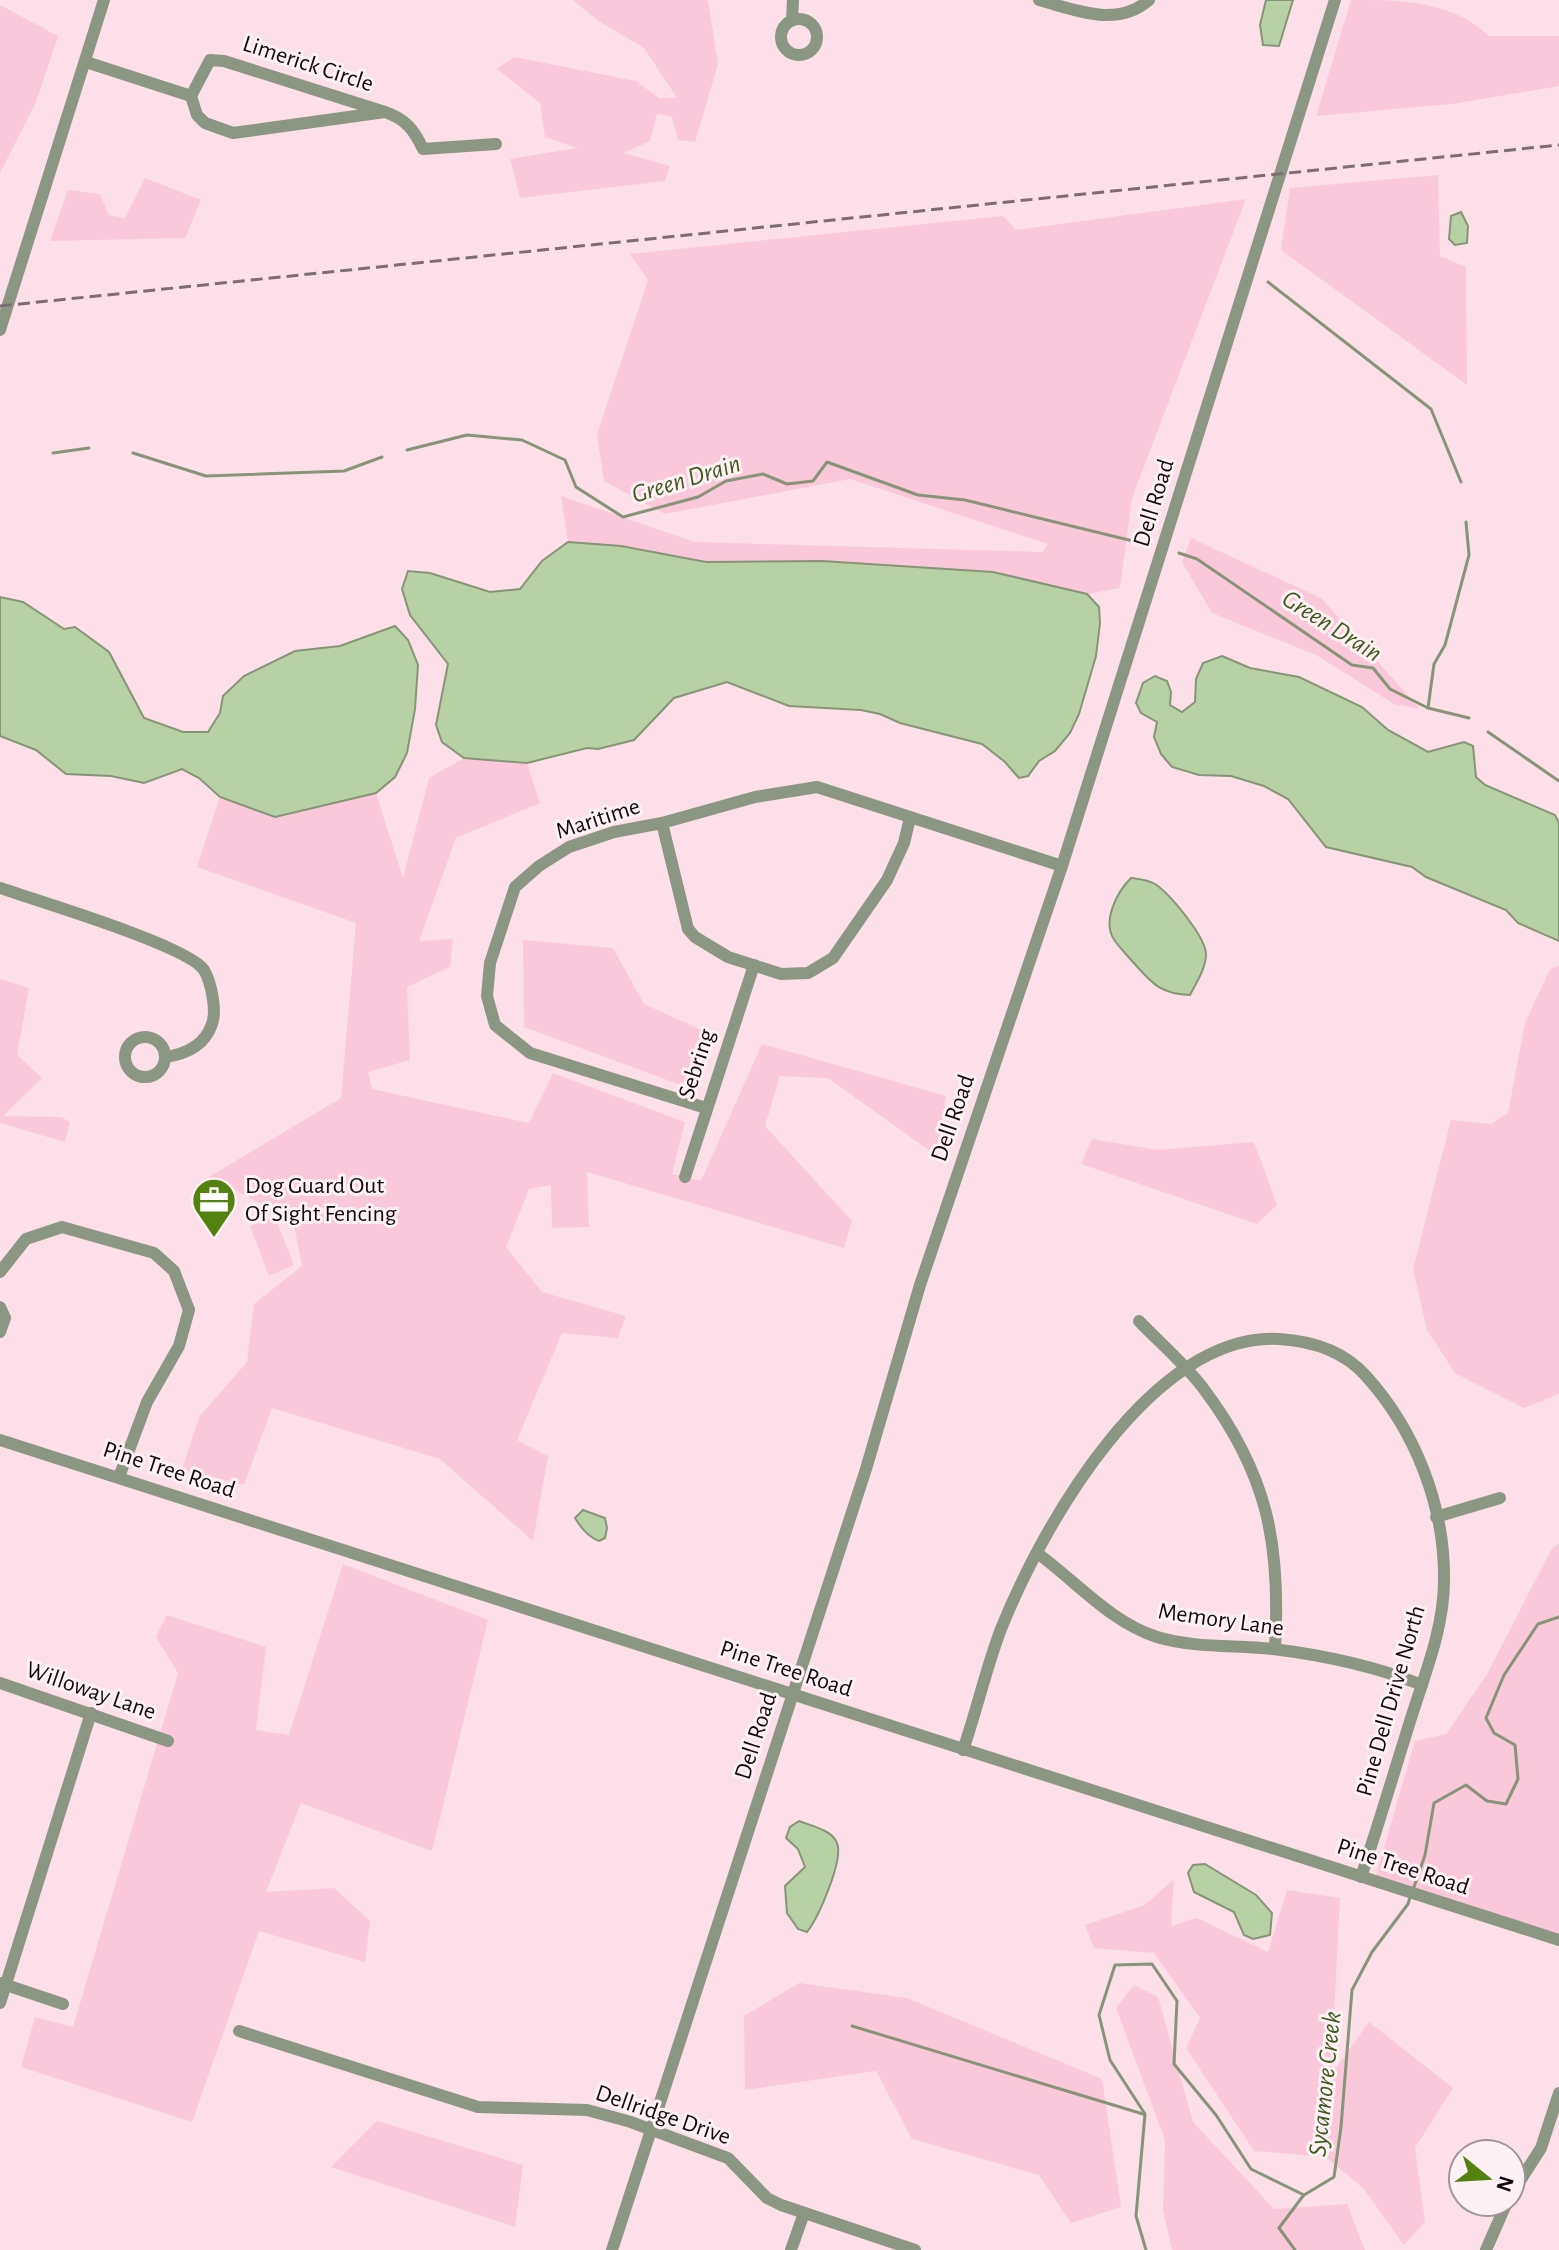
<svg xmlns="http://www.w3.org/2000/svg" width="1559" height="2250" font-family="'Alegreya Sans',sans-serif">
<rect width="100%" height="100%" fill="#fcdfe9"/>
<g fill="#fbc8db">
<path d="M 573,0 L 708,0 L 718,64 L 695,142 L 678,140 L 672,117 L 657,114 L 650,141 L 624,153 L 670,166 L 665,181 L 520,198 L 510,159 L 577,148 L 545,137 L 540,103 L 497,69 L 514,57 L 636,81 L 659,98 L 677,98 L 644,48 L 597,20 Z"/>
<path d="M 1351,0 C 1401,0 1451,0 1489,36 L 1559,36 L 1559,86 L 1452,104 L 1316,116 Z"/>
<path d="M 0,5 L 58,36 L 36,102 L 0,173 Z"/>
<path d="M 1438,175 L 1440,256 L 1466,267 L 1467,385 L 1281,250 L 1290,188 Z"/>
<path d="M 145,178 L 201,200 L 185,238 L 50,241 L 68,190 L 100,194 L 109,215 L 125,218 Z"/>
<path d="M 1246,199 L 1132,498 L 1120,588 L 1087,594 L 993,572 L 822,561 L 706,562 L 621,546 L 568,542 L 561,496 L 695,542 L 1043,552 L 1048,544 L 850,479 L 665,514 L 604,481 L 597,435 L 648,280 L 630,254 L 1003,216 L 1016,230 Z"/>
<path d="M 1191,538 L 1321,598 L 1420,709 L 1394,704 L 1316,655 L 1212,613 L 1182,562 Z"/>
<path d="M 464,758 L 527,763 L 540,803 L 456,838 L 419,941 L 453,939 L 450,967 L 407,987 L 410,1060 L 368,1072 L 372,1089 L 529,1123 L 553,1073 L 685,1122 L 672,1174 L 701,1181 L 762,1044 L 946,1096 L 937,1156 L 828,1078 L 780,1076 L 765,1126 L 852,1221 L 844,1248 L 587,1172 L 589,1227 L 552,1228 L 551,1185 L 529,1189 L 506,1247 L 542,1292 L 626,1316 L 618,1338 L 562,1333 L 517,1440 L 548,1456 L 533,1541 L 440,1459 L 272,1408 L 244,1485 L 182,1469 L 199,1417 L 247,1362 L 254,1304 L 302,1266 L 293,1220 L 209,1177 L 341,1098 L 356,923 L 197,867 L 220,797 L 275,817 L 376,793 L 403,878 L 429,778 Z"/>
<path d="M 523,940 L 613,948 L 644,1004 L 708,1033 L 689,1088 L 524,1027 Z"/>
<path d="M 1559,966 L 1559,1394 L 1524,1408 L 1455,1373 L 1427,1330 L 1413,1269 L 1451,1120 L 1491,1124 L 1508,1113 L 1525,1023 L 1550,969 Z"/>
<path d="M 0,979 L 29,988 L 17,1055 L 42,1078 L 3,1116 L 61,1117 L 70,1122 L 65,1142 L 0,1123 Z"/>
<path d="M 1092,1139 L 1158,1150 L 1254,1142 L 1277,1205 L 1257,1224 L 1081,1164 Z"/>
<path d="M 275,1217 L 294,1265 L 269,1276 L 250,1226 Z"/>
<path d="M 1559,1543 L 1559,1935 L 1376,1875 L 1415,1741 L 1446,1734 L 1486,1676 L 1551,1550 Z"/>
<path d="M 343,1564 L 488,1620 L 432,1851 L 301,1803 L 266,1892 L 334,1888 L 370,1921 L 365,1962 L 259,1931 L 192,2122 L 21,2067 L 35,2017 L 73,2027 L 178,1673 L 156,1637 L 167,1615 L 266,1647 L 256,1730 L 289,1735 Z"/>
<path d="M 1174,1879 L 1171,1926 L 1197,1918 L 1268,1952 L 1287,1890 L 1340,1898 L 1331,2075 L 1369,2022 L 1453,2088 L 1415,2148 L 1425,2222 L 1404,2245 L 1364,2189 L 1326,2157 L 1254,2151 L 1186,2048 L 1200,2018 L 1154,1953 L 1094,1948 L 1085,1925 L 1145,1905 Z"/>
<path d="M 799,1983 L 907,1998 L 1102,2079 L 1121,2207 L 1071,2223 L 1039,2175 L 912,2139 L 876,2071 L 745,2090 L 744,2016 Z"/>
<path d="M 1134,1985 L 1158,1997 L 1193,2122 L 1274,2209 L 1347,2204 L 1365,2250 L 1172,2250 L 1163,2211 L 1165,2140 L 1116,2008 Z"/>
<path d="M 377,2121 L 523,2165 L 515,2227 L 331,2167 Z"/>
</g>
<g fill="#b8d1a4" stroke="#869577" stroke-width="2">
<path d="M 1266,0 L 1293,0 L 1279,46 L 1263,45 L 1260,25 Z"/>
<path d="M 1461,212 L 1468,226 L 1467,243 L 1455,245 L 1449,239 L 1451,216 Z"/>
<path d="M 568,542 L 621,546 L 706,562 L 822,561 L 993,572 L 1087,594 L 1099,607 L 1100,623 L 1096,656 L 1079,714 L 1070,733 L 1055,751 L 1039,761 L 1028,776 L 1019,778 L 1005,762 L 982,744 L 900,723 L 880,714 L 861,710 L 789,706 L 727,682 L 674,698 L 634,740 L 598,749 L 587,748 L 527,763 L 464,758 L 442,742 L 436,725 L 448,664 L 410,615 L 402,589 L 408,571 L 430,573 L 490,592 L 520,589 L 542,561 Z"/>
<path d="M 0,597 L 23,602 L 64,629 L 75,627 L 109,652 L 144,718 L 183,732 L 208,732 L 220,713 L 223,696 L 244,676 L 295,651 L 340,646 L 395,626 L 408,640 L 418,665 L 415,709 L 407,753 L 395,777 L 376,793 L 275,817 L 220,797 L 199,778 L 182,769 L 144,783 L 111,776 L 66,774 L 36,750 L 0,736 Z"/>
<path d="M 1222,656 L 1250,668 L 1299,677 L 1362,707 L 1388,730 L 1428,752 L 1464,742 L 1473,746 L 1476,777 L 1485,785 L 1555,815 L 1559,823 L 1559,941 L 1518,923 L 1506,910 L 1426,877 L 1412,867 L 1326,847 L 1288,799 L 1264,786 L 1231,776 L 1199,775 L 1172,767 L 1161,754 L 1154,737 L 1157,722 L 1141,713 L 1136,703 L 1143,683 L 1155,676 L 1167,681 L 1171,692 L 1170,705 L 1182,712 L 1195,702 L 1196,679 L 1203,663 Z"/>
<path d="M 1131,878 C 1139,879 1148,880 1155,884 C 1170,894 1205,936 1206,954 C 1206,968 1196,983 1190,995 C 1159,994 1151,982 1132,961 C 1126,954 1120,948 1115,941 C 1101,922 1117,892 1131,878 Z"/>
<path d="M 583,1510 L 605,1518 L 607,1528 L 605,1538 L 599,1541 C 588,1537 581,1528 575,1518 Z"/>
<path d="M 799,1821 C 812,1826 832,1830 837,1843 C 844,1860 818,1918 807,1932 L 798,1929 L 787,1913 L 785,1886 L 805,1867 L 798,1849 L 786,1838 L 790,1827 Z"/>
<path d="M 1205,1864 L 1256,1895 L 1272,1913 L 1270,1935 L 1253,1939 L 1244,1935 L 1234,1912 L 1194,1892 L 1188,1873 L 1193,1865 Z"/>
</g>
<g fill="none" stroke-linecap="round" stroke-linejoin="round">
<g stroke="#869577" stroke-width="3">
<path d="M 1268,282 L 1431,409 L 1461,482"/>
<path d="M 407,450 L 467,435 L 522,440 L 565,460 L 576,487 L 623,517 L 698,497 L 726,481 L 763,474 L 787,484 L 813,481 L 827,462 L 918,495 L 965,500 L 1133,541"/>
<path d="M 53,453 L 89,448"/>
<path d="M 133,453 L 206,476 L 344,471 L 382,457"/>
<path d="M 1179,553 L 1197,559 L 1352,665 L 1373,668 L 1390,689 L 1428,708 L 1469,718"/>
<path d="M 1428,708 L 1434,664 L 1445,645 L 1469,555 L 1466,522"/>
<path d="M 1488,732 L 1559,781"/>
<path d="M 1413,1890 L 1425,1855 L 1434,1803 L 1466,1785 L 1487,1801 L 1506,1804 L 1518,1779 L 1515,1745 L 1494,1733 L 1486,1718 L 1504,1675 L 1538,1624 L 1559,1617"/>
<path d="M 852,2026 L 1143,2114"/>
<path d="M 1146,2250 L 1136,2216 L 1145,2114 L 1110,2060 L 1099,2015 L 1115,1965 L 1152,1964 L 1177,2001 L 1174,2064 L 1216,2115 L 1251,2169 L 1304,2195 L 1334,2177 L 1341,2127 L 1352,1990 L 1372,1952 L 1408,1904 L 1410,1897"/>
<path d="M 1295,2250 L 1279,2228 L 1303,2196"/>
</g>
<g stroke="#8b9683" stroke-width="12">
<path d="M 1039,0 C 1076,10 1117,28 1149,0"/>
<circle cx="799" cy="37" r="18"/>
<path d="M 792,20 L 793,0"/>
<path d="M 86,62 L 191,96"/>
<path d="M 385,112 L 233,133 L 205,123 L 197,115 L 191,96 L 210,60 L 224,61 L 385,112 C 406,119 414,130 423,149 L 496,144"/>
<path d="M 0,330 L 104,0"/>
<path d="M 662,823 L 688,929 L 695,937 L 728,957 L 781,974 L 808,973 L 833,958 L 887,880 L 904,843 L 910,818"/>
<path d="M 0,888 C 35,900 189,946 204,970 C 211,982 217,1010 212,1024 C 205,1045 187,1054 165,1057"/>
<circle cx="145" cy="1057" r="20"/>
<path d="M 706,1108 L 530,1053 L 495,1025 L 487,996 L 490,963 L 515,887 L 539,866 L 569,847 L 614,832 L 662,823 L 755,797 L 817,787 L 1062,866"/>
<path d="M 685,1177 L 754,965"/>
<path d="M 0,1272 L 26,1239 L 62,1227 L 154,1253 L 174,1271 L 189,1310 L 179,1346 L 147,1402 L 119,1477"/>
<path d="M 0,1307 L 5,1318 L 0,1332"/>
<path d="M 1139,1321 C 1160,1343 1185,1364 1203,1388 C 1268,1474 1281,1544 1275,1649"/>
<path d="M 0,1440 L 1559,1940"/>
<path d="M 1436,1517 L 1500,1498"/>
<path d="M 1037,1553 C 1076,1581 1110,1622 1157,1637 C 1193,1648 1235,1645 1273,1649 C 1322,1655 1375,1666 1422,1685"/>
<path d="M 0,1683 L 168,1741"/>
<path d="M 963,1750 C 977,1710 986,1668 1001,1629 C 1042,1526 1152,1332 1279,1339 C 1311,1341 1344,1351 1366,1376 C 1415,1430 1445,1506 1444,1580 C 1444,1627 1426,1671 1412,1715 C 1395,1769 1379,1823 1361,1877"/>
<path d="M 0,1983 L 63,2004"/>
<path d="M 0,2003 L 91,1713"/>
<path d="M 239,2031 L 478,2107 L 587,2110 L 631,2122 L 728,2158 L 767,2198 L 781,2205 L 915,2250"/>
<path d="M 1511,2195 L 1541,2148 L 1559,2093"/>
<path d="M 612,2250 L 866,1469 L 920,1285 L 1062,866 L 1335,0"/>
<path d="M 791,2250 L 804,2213"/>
<path d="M 1486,2250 L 1507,2202"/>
</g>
<path stroke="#7f6c73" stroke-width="3" stroke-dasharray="12 6" stroke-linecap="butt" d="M 0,306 L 1559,145"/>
</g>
<defs>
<g id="office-pin" transform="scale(2.3)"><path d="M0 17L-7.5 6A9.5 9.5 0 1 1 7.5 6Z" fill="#538211" stroke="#fef1f6"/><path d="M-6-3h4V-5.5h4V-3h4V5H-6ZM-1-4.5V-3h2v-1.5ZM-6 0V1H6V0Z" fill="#fff"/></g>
</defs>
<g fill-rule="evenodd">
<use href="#office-pin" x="214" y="1200"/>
</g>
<g text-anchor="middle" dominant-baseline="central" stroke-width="6" stroke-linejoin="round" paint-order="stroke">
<g font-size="24" fill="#130a0d" stroke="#fef1f6">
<text transform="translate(308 64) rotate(18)">Limerick Circle</text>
<text transform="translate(1154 503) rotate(-73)">Dell Road</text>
<text transform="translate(598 819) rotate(-18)">Maritime</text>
<text transform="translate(697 1064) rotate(-72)">Sebring</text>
<text transform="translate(953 1118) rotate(-71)">Dell Road</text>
<text transform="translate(169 1470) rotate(18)">Pine Tree Road</text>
<text transform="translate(1221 1620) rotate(8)">Memory Lane</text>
<text transform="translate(786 1669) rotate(18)">Pine Tree Road</text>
<text transform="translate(91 1691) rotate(19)">Willoway Lane</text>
<text transform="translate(1391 1701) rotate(-74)">Pine Dell Drive North</text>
<text transform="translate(756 1736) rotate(-72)">Dell Road</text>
<text transform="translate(1403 1867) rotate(18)">Pine Tree Road</text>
<text transform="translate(663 2115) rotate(19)">Dellridge Drive</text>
</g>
<g font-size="24" fill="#130a0d" stroke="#fef1f6" text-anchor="start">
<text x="245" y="1186">Dog Guard Out<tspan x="245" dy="28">Of Sight Fencing</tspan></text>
</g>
<g font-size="26" font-style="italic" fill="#3e5b1d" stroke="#fef1f6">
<text transform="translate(686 479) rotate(-17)">Green Drain</text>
<text transform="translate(1332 626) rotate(32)">Green Drain</text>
<text transform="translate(1325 2084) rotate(-84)">Sycamore Creek</text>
</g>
</g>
<g transform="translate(1487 2178) rotate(108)"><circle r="38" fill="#fef1f6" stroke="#a09599" stroke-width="2"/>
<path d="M0-6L14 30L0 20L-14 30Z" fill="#538211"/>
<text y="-12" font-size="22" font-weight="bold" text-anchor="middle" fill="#130a0d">N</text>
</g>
</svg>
